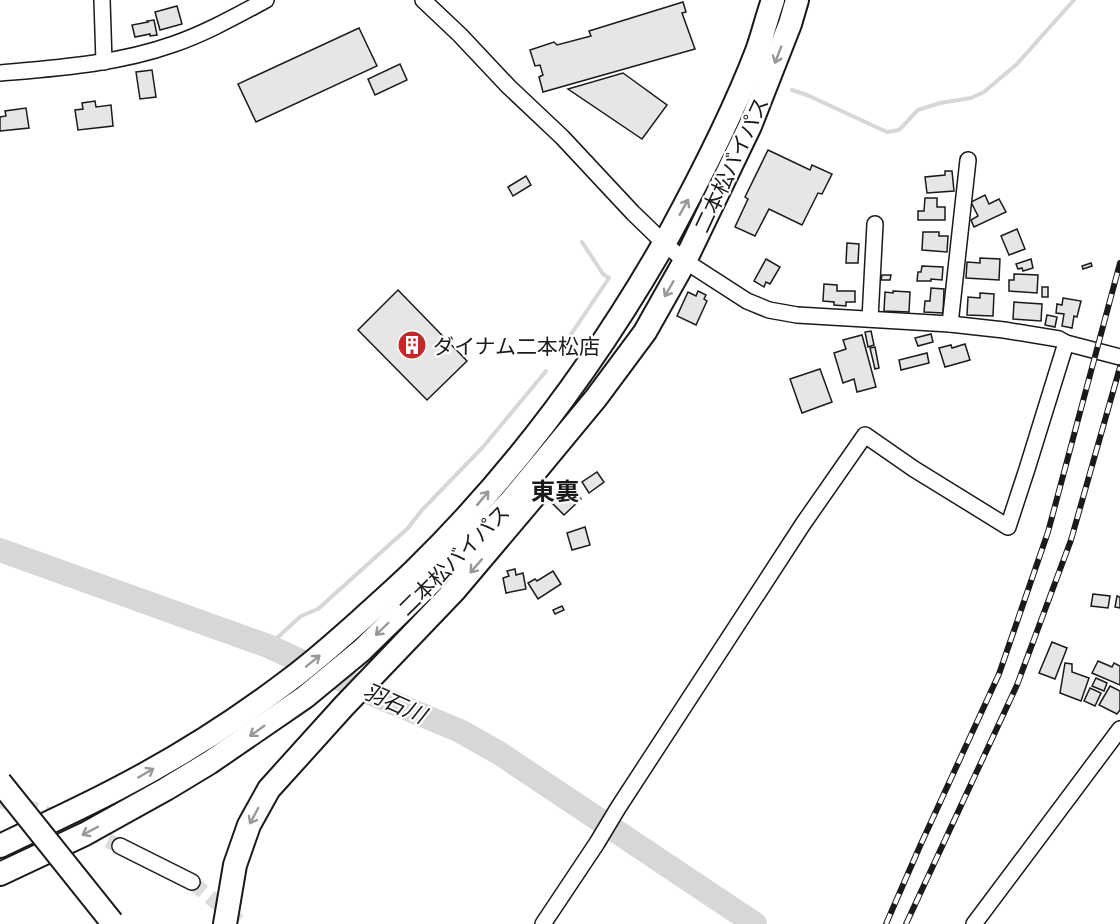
<svg xmlns="http://www.w3.org/2000/svg" width="1120" height="924" font-family="'Playfair Display','Noto Sans JP',serif">
<rect width="100%" height="100%" fill="#fff"/>
<g fill="none" stroke-linecap="round" stroke-linejoin="round">
<g stroke="#d7d7d7" stroke-width="4">
<path d="M 792,90 L 807,95 L 887,132 L 899,130 L 918,110 L 940,103 L 971,98 L 984,92 L 1017,64 L 1074,0"/>
<path d="M 559,352 L 609,278 L 603,274 L 582,242"/>
<path d="M 268,646 L 301,616 L 318,609 L 408,528 L 422,510 L 483,447 L 546,371"/>
</g>
<path stroke="#d7d7d7" stroke-width="24" d="M 0,550 L 268,646 L 379,697 L 460,731 L 499,753 L 755,924"/>
</g>
<g fill="#e6e6e6" stroke="#1a1a1a" stroke-width="1.5">
<path d="M 683,2 L 686,12 L 682,13 L 695,49 L 543,92 L 539,77 L 543,75 L 540,65 L 535,66 L 530,50 L 554,42 L 557,45 L 591,36 L 589,31 Z"/>
<path d="M 177,6 L 182,24 L 160,30 L 155,12 Z"/>
<path d="M 154,20 L 157,35 L 150,36 L 150,34 L 135,37 L 132,25 L 148,22 L 147,21 Z"/>
<path d="M 359,28 L 377,66 L 256,122 L 238,84 Z"/>
<path d="M 400,64 L 407,80 L 375,95 L 368,79 Z"/>
<path d="M 152,70 L 156,97 L 140,99 L 136,72 Z"/>
<path d="M 623,73 L 667,105 L 642,139 L 568,89 Z"/>
<path d="M 95,101 L 96,107 L 111,105 L 113,126 L 78,130 L 75,110 L 83,109 L 82,103 Z"/>
<path d="M 26,108 L 29,128 L 0,131 L 0,117 L 6,116 L 5,111 Z"/>
<path d="M 768,150 L 810,170 L 812,165 L 832,174 L 822,194 L 818,193 L 802,225 L 769,209 L 755,236 L 735,227 L 748,199 L 745,197 Z"/>
<path d="M 945,171 L 952,171 L 954,191 L 927,193 L 925,177 L 945,175 Z"/>
<path d="M 526,176 L 531,185 L 513,196 L 508,187 Z"/>
<path d="M 985,195 L 989,204 L 999,199 L 1006,212 L 974,227 L 971,220 L 978,216 L 971,202 Z"/>
<path d="M 925,198 L 937,198 L 937,207 L 945,207 L 945,220 L 918,220 L 918,211 L 924,211 Z"/>
<path d="M 1017,229 L 1025,249 L 1009,255 L 1001,236 Z"/>
<path d="M 923,232 L 939,232 L 939,236 L 948,236 L 947,252 L 922,250 Z"/>
<path d="M 847,243 L 859,244 L 858,263 L 846,263 Z"/>
<path d="M 980,258 L 1000,259 L 999,280 L 966,278 L 967,262 L 980,263 Z"/>
<path d="M 766,259 L 780,267 L 770,284 L 766,282 L 764,287 L 754,281 Z"/>
<path d="M 1031,259 L 1033,268 L 1023,271 L 1022,268 L 1018,269 L 1016,264 Z"/>
<path d="M 1091,263 L 1092,266 L 1083,269 L 1082,266 Z"/>
<path d="M 922,266 L 943,267 L 942,280 L 931,279 L 931,281 L 917,281 L 918,272 L 921,272 Z"/>
<path d="M 1014,274 L 1038,275 L 1037,293 L 1009,291 L 1009,280 L 1014,280 Z"/>
<path d="M 882,275 L 891,275 L 890,280 L 881,280 Z"/>
<path d="M 824,284 L 837,285 L 837,291 L 855,291 L 855,302 L 846,302 L 846,306 L 834,305 L 834,302 L 823,301 Z"/>
<rect x="1042" y="287" width="6" height="10"/>
<path d="M 931,288 L 944,289 L 943,313 L 924,312 L 925,301 L 930,301 Z"/>
<path d="M 398,290 L 467,361 L 427,400 L 358,330 Z"/>
<path d="M 698,291 L 706,295 L 704,299 L 707,301 L 696,325 L 677,316 L 688,292 L 696,296 Z"/>
<path d="M 893,291 L 910,292 L 909,312 L 884,311 L 885,292 L 893,293 Z"/>
<path d="M 980,293 L 994,294 L 993,316 L 967,315 L 968,297 L 980,298 Z"/>
<path d="M 1063,298 L 1081,301 L 1077,317 L 1074,316 L 1072,328 L 1062,326 L 1064,314 L 1056,313 L 1057,304 L 1062,305 Z"/>
<path d="M 1014,302 L 1042,304 L 1041,321 L 1013,319 Z"/>
<path d="M 1047,315 L 1057,317 L 1055,327 L 1045,325 Z"/>
<path d="M 871,331 L 874,345 L 868,347 L 865,332 Z"/>
<path d="M 931,334 L 933,342 L 918,346 L 915,338 Z"/>
<path d="M 862,335 L 876,387 L 857,392 L 854,379 L 843,383 L 834,353 L 846,349 L 843,340 Z"/>
<path d="M 965,344 L 970,360 L 945,367 L 939,348 L 951,345 L 952,348 Z"/>
<path d="M 875,347 L 879,368 L 875,369 L 870,348 Z"/>
<path d="M 927,353 L 929,363 L 901,370 L 899,360 Z"/>
<path d="M 820,369 L 832,402 L 802,413 L 790,379 Z"/>
<path d="M 597,472 L 604,482 L 589,493 L 582,482 Z"/>
<path d="M 569,486 L 581,499 L 564,515 L 551,502 Z"/>
<path d="M 585,527 L 590,545 L 572,550 L 567,533 Z"/>
<path d="M 515,569 L 516,575 L 523,573 L 526,589 L 506,593 L 503,578 L 509,576 L 507,571 Z"/>
<path d="M 553,571 L 561,584 L 538,599 L 528,583 L 535,579 L 537,581 Z"/>
<path d="M 1093,594 L 1110,596 L 1108,608 L 1091,606 Z"/>
<path d="M 1117,596 L 1120,597 L 1120,608 L 1115,607 Z"/>
<path d="M 562,606 L 564,610 L 555,614 L 553,610 Z"/>
<path d="M 1052,642 L 1067,648 L 1055,679 L 1039,673 Z"/>
<path d="M 1098,661 L 1112,667 L 1114,663 L 1120,666 L 1120,685 L 1092,673 Z"/>
<path d="M 1065,663 L 1072,664 L 1072,672 L 1089,678 L 1081,701 L 1060,693 Z"/>
<path d="M 1096,678 L 1107,683 L 1104,691 L 1092,686 Z"/>
<path d="M 1110,686 L 1120,691 L 1120,710 L 1117,714 L 1099,705 Z"/>
<path d="M 1090,688 L 1101,693 L 1095,706 L 1084,701 Z"/>
</g>
<g fill="none" stroke-linecap="round" stroke-linejoin="round">
<g stroke="#ddd" stroke-width="15" stroke-dasharray="15 8" stroke-linecap="butt">
<path d="M 0,801 C 42,807 81,829 120,846"/>
<path d="M 192,882 L 242,924"/>
</g>
<g stroke="#1a1a1a" stroke-width="18">
<g id="minor">
<path d="M 102,0 L 104,62"/>
<path d="M 423,0 L 460,35 L 509,87 L 562,137 L 633,213 L 664,243 L 685,261 L 747,301 L 769,310 L 797,315 L 950,324 L 1004,330 L 1059,339 L 1066,343 L 1120,357"/>
<path d="M 0,73 C 58,68 118,64 174,44 C 206,33 236,16 266,0"/>
<path d="M 870,319 L 875,224"/>
<path d="M 950,324 L 968,160"/>
<path d="M 120,846 L 192,882"/>
<path d="M 543,924 L 597,843 L 618,808 L 803,524 L 865,435 L 914,469 L 1008,527 L 1027,469 L 1066,343"/>
<path d="M 974,924 L 1120,729"/>
</g>
</g>
<g stroke="#1a1a1a" stroke-width="26">
<g id="highway">
<path d="M 0,846 C 39,827 79,809 117,789 C 177,758 234,722 288,681 C 318,659 346,633 374,608 C 388,595 403,582 417,568 C 517,470 601,355 670,233 C 702,174 733,114 757,51 C 763,34 767,17 773,0"/>
<path d="M 0,874 L 85,834 L 166,789 L 209,763 L 305,697 L 362,650 L 455,559 L 510,502 L 596,398 L 645,332 L 685,261 L 750,126 L 790,24 L 797,0"/>
<path d="M 225,924 L 235,865 L 249,825 L 269,789 L 344,706 L 454,591 L 536,494"/>
</g>
</g>
<use href="#minor" stroke="#fff" stroke-width="15"/>
<use href="#highway" stroke="#fff" stroke-width="22"/>
<g stroke="#1a1a1a" stroke-width="6">
<g id="rail">
<path d="M 886,924 L 920,846 L 999,674 L 1048,532 L 1120,263"/>
<path d="M 906,924 L 1017,685 L 1071,540 L 1120,367"/>
</g>
</g>
<use href="#rail" stroke="#fff" stroke-width="4" stroke-dasharray="11" stroke-linecap="butt"/>
<g stroke="#1a1a1a" stroke-width="26" stroke-linecap="butt">
<path id="highway-bridge" d="M 0,782 L 112,922"/>
</g>
<use href="#highway-bridge" stroke="#fff" stroke-width="22"/>
</g>
<defs><path id="oneway-shaft" d="M-6 0H5M1.5-3L5.5 0L1.5 3" fill="none" stroke-width="1.6" stroke-linecap="round" stroke-linejoin="round" transform="scale(1.5)"/></defs>
<g stroke="#989898">
<use href="#oneway-shaft" transform="translate(778 55) rotate(111)"/>
<use href="#oneway-shaft" transform="translate(684 207) rotate(-61)"/>
<use href="#oneway-shaft" transform="translate(669 289) rotate(120)"/>
<use href="#oneway-shaft" transform="translate(483 498) rotate(-50)"/>
<use href="#oneway-shaft" transform="translate(476 566) rotate(131)"/>
<use href="#oneway-shaft" transform="translate(382 629) rotate(136)"/>
<use href="#oneway-shaft" transform="translate(313 661) rotate(-39)"/>
<use href="#oneway-shaft" transform="translate(257 731) rotate(145)"/>
<use href="#oneway-shaft" transform="translate(146 773) rotate(-30)"/>
<use href="#oneway-shaft" transform="translate(254 816) rotate(118)"/>
<use href="#oneway-shaft" transform="translate(90 831) rotate(152)"/>
</g>
<defs>
<g id="building-disc" transform="scale(1.5)"><circle r="9.5" fill="#c62828" stroke="#fff"/><path d="M-4-6H4V6H1V3H-1V6H-4ZM-2.5-4.3h1.7v1.8h-1.7ZM.8-4.3h1.7v1.8H.8ZM-2.5-1h1.7V.8h-1.7ZM.8-1h1.7V.8H.8Z" fill="#fff"/></g>
</defs>
<g fill-rule="evenodd">
<use href="#building-disc" x="412" y="345"/>
</g>
<g text-anchor="middle" dominant-baseline="central" stroke-width="4.5" stroke-linejoin="round" paint-order="stroke">
<g font-size="21" fill="#1a1a1a" stroke="#fff">
<text transform="translate(730 164) rotate(-65)">二本松バイパス</text>
<text transform="translate(453 559) rotate(-45)">二本松バイパス</text>
</g>
<g font-size="21" fill="#1a1a1a" stroke="#fff" text-anchor="start">
<text x="433" y="345">ダイナム二本松店</text>
</g>
<g font-size="22" font-style="italic" fill="#1a1a1a" stroke="#fff">
<text transform="translate(395 702) rotate(24)">羽石川</text>
</g>
<g font-size="24" font-weight="bold" fill="#1a1a1a" stroke="#fff">
<text x="555" y="490">東裏</text>
</g>
</g>
</svg>
